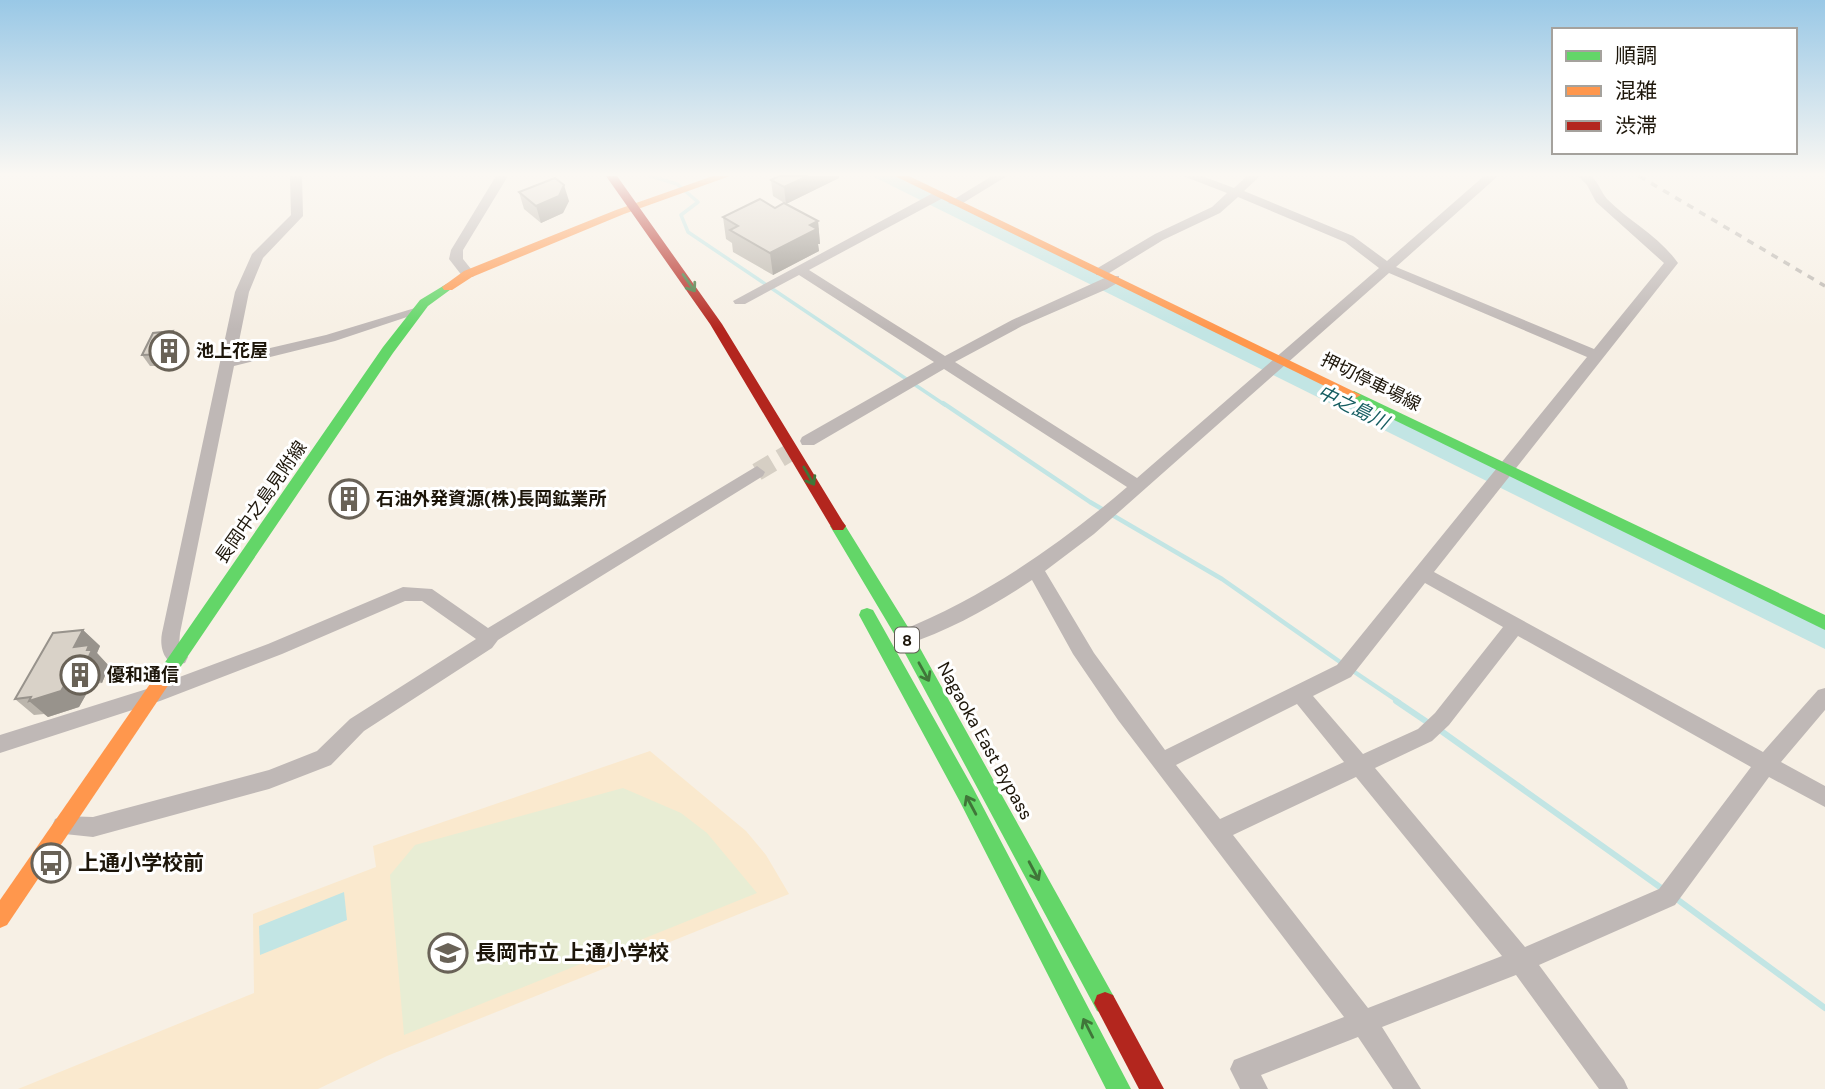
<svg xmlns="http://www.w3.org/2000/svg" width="1825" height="1089" font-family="'DM Sans','Noto Sans JP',sans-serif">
<rect width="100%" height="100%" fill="#f7f0e5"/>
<path fill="#fae9ce" d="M 650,751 L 746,831 L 766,855 L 789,894 L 387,1056 L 318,1089 L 18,1089 L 254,993 L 253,914 L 376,867 L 373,846 Z"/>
<path fill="#e8edd4" d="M 623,788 L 681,813 L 707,833 L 757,893 L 404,1035 L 390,875 L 415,845 Z"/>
<path fill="#c2e5e4" d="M 344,892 L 347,920 L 260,955 L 259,926 Z"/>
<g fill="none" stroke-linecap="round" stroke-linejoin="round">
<path stroke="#c2e5e4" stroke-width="3.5" d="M 650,176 L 677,184 L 698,202 L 681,215 L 688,232 L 945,405"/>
<g stroke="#c2e5e4" stroke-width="4.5">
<path d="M 943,403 L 1090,502 L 1222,579 L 1343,664"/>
<path d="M 1350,669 L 1399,702"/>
</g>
<g stroke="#c2e5e4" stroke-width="6">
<path d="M 1396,701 L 1430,724"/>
<path d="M 1437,728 L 1664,890"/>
<path d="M 1674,897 L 1825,1008"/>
</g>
<path fill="#c2e5e4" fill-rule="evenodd" d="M 872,176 L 897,176 L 1825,623 L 1825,649 Z"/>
<path stroke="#d6cfc4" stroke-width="18" stroke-dasharray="18 9" stroke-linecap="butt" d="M 757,472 L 799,447"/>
<g fill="#bfb8b6" fill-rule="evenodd">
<path d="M 290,176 L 302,176 L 303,216 L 263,258 L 249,292 L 236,356 L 326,335 L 415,308 L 422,312 L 335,341 L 234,366 L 180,633 L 179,645 L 188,657 L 185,663 C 165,669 159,648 162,633 L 235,292 L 252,254 L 291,215 Z"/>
<path d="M 496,176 L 508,176 L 463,250 L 463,259 L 475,274 L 473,277 L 463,277 L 449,259 L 451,250 Z"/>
<path d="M 992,176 L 1007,176 L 958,206 L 948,203 Z"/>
<path d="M 1183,176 L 1202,176 L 1234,188 L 1247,176 L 1260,176 L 1244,191 L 1353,236 L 1387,261 L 1484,176 L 1498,176 L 1396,267 L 1594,349 L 1664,263 L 1596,202 L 1587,185 L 1578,176 L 1591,176 C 1599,183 1601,192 1607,199 C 1630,222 1660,237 1678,263 L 1434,572 L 1763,752 L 1818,690 L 1825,688 L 1825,710 L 1781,762 L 1825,786 L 1825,807 L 1769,777 L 1675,905 L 1539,965 L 1624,1080 L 1628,1089 L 1599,1089 L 1516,975 L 1382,1027 L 1421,1089 L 1393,1089 L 1358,1037 L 1261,1075 L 1268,1089 L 1240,1089 L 1230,1069 L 1234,1060 L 1344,1017 L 1118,720 L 1073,654 L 1032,580 C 993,606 950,630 905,645 L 898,642 L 896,637 L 898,632 C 984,597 1057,547 1127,487 L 944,369 L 814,445 L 802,445 L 800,441 L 802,437 L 934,362 L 799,275 L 745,304 L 735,304 L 733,301 L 935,192 L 943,192 L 943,198 L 809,270 L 945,356 L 1012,320 L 1109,276 L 1119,276 L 1119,282 L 1107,289 L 1022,326 L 955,362 L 1137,478 L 1379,268 L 1345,242 L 1238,197 L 1220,213 L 1163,240 L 1106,275 L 1096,275 L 1096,269 L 1155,234 L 1212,207 L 1227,193 ZM 1389,273 L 1587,357 L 1337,665 L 1165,750 L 1094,653 L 1045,571 L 1094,534 ZM 1425,583 L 1503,627 L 1435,713 L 1418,729 L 1363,754 L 1313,696 L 1351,677 ZM 1518,636 L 1751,767 L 1659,889 L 1525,947 L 1375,768 L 1432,741 L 1449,725 ZM 1297,704 L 1344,762 L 1220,819 L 1176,765 ZM 1356,777 L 1502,956 L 1368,1008 L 1233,835 Z"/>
<path d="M 757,466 L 765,472 L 763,476 L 498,640 L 492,648 L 364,731 L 331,765 L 269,789 L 93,837 L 55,833 L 52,826 L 55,819 L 63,816 L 93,817 L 269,770 L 317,751 L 350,719 L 476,639 L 422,601 L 405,601 L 282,654 L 160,701 L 0,753 L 0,735 L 150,688 L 268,644 L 403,587 L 432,589 L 488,628 Z"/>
</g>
<g fill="#63d668" fill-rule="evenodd">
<path d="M 448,283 L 454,287 L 428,306 L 393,353 L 171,681 L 165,683 L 159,681 L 156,676 L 159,671 L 383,347 L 420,300 Z"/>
<path d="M 1354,391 L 1825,615 L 1825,630 L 1349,398 L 1347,395 Z"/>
<path d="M 838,520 L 843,522 L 911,632 L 1113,995 L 1116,1003 L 1113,1011 L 1105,1014 L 1097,1011 L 899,642 L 830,526 Z"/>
<path d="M 867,608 L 873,610 L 973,788 L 1131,1089 L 1106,1089 L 959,800 L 859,615 L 861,610 Z"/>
</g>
<g fill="#ff974d" fill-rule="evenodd">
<path d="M 713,176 L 730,176 L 624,214 L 472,277 L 452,290 L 444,290 L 442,287 L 464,271 L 616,210 Z"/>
<path d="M 895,176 L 909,176 L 1361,395 L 1354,399 L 1349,398 Z"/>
<path d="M 165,669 L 171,671 L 174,676 L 171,681 L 7,925 L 0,928 L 0,900 L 159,671 Z"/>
</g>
<g fill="#b3261e" fill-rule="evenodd">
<path d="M 606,176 L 617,176 L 722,324 L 843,522 L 846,526 L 843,530 L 833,530 L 710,324 Z"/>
<path d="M 1105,992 L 1113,995 L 1164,1089 L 1139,1089 L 1094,1003 L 1097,995 Z"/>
</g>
<path stroke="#b9b4ae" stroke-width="3.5" stroke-dasharray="7 7" stroke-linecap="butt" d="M 1639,176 L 1825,286"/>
</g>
<g fill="#bbb5ac">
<path d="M 779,176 L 839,176 L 839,178 L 786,204 L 773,196 L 771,180 Z"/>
<path d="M 519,192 L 569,201 L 563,213 L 541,223 L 524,209 Z"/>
<path d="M 775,208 L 818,221 L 820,244 L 818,244 L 819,251 L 773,275 L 733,252 L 732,243 L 726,239 L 723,217 Z"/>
<path d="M 173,331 L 182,347 L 174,366 L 150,366 L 142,355 Z"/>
<path d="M 83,630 L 100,646 L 97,653 L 109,666 L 102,683 L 92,684 L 79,707 L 48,717 L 44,714 L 34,715 L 15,699 Z"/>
</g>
<g fill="#98938c">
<path d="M 808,176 L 839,176 L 839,178 L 786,204 L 784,187 Z"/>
<path d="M 564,185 L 569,201 L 563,213 L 541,223 L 536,206 Z"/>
<path d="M 818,221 L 820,244 L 818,244 L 819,251 L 773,275 L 770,253 L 810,225 Z"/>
<path d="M 173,331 L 182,347 L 174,366 L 166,354 Z"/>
<path d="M 83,630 L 100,646 L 97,653 L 109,666 L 102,683 L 84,667 L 74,647 Z"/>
<path d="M 75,668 L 92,684 L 79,707 L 48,717 L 29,701 Z"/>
</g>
<g fill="#d9d2c8" stroke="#98938c" stroke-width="2">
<path d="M 779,176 L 808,176 L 784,187 L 771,180 Z"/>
<path d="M 555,178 L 564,185 L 559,196 L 536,206 L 519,192 Z"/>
<path d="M 760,199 L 775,208 L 784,203 L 818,221 L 810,225 L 817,229 L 770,253 L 730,230 L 738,226 L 723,217 Z"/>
<path d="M 173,331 L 171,336 L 175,335 L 166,354 L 142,355 L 153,333 Z"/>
<path d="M 83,630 L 74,647 L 89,645 L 87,650 L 92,650 L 84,667 L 75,668 L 61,691 L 29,701 L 31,697 L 15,699 L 53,633 Z"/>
</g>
<defs><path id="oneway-shaft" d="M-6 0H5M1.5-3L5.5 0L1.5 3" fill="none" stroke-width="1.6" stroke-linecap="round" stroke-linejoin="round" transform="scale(1.75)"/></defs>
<g stroke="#407639">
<use href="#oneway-shaft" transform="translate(689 283) rotate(55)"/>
<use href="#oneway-shaft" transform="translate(809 476) rotate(60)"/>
<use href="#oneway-shaft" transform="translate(924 672) rotate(61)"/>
<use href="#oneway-shaft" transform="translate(971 805) rotate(-118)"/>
<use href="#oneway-shaft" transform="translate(1034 871) rotate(62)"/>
<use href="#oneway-shaft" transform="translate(1088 1028) rotate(-117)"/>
</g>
<linearGradient id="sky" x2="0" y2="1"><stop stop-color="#99c8e6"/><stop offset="0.53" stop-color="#fbf8f3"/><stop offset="1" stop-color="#fbf8f3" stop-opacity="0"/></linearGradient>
<rect width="1825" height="329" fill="url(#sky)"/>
<defs>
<g id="building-ring" transform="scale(2.0125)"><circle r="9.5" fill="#fff" stroke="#696257" stroke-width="1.5"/><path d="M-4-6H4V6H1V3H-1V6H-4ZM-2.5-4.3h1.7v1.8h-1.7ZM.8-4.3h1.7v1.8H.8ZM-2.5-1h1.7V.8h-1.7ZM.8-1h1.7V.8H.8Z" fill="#696257"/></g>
<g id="bus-ring" transform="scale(2.0125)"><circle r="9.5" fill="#fff" stroke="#696257" stroke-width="1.5"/><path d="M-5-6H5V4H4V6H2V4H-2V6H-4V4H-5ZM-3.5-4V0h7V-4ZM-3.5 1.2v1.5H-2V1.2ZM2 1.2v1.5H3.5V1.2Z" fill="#696257"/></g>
<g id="school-ring" transform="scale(2.0125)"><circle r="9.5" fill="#fff" stroke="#696257" stroke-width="1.5"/><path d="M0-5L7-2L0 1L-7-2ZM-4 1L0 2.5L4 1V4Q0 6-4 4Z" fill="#696257"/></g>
</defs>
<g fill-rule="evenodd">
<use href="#building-ring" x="169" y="351"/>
<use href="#building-ring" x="349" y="499"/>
<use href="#building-ring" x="80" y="675"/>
<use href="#bus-ring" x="51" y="863"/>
<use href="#school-ring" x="448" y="953"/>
</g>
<g text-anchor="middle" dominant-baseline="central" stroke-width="6" stroke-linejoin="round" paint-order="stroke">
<rect fill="#fff" stroke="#615c54" stroke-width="2" x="895" y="627.5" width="24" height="25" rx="5"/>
<g font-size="16" font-weight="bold" fill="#1d160a">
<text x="907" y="640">8</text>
</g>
<g font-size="18" font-weight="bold" fill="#1d160a" stroke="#fff" text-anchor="start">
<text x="196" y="351">池上花屋</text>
<text x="376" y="499">石油外発資源(株)長岡鉱業所</text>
<text x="107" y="675">優和通信</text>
</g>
<g font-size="18" fill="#1d160a" stroke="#fff">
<text transform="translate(1371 382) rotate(26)">押切停車場線</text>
<text transform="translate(261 502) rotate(-55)">長岡中之島見附線</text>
<text transform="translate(985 741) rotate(61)">Nagaoka East Bypass</text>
</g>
<g font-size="19" font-style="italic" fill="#155d61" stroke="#fff">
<text transform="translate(1353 407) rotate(26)">中之島川</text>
</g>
<g font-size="21" font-weight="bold" fill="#1d160a" stroke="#fff" text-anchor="start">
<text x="78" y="863">上通小学校前</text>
<text x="475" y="953">長岡市立 上通小学校</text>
</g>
</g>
<rect x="1552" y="28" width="245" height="126" fill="#ffffff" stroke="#a5a29d" stroke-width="2"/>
<rect x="1566" y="51" width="35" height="10" fill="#63d668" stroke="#a5a29d" stroke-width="2"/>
<text x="1615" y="63" font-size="21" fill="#1d160a">順調</text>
<rect x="1566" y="86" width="35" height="10" fill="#ff974d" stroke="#a5a29d" stroke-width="2"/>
<text x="1615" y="98" font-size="21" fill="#1d160a">混雑</text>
<rect x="1566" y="121" width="35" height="10" fill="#b3261e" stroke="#a5a29d" stroke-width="2"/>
<text x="1615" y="133" font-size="21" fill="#1d160a">渋滞</text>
</svg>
